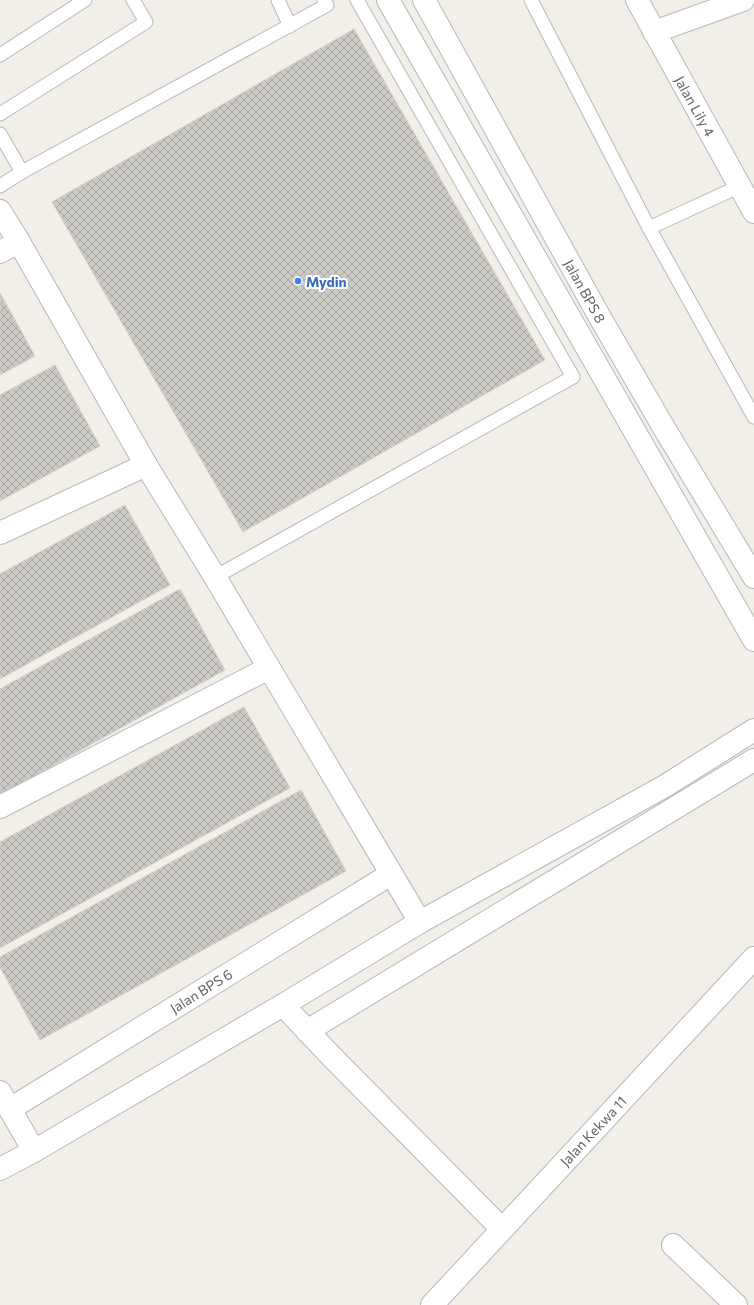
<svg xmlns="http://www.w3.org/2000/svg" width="754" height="1305" font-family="Commissioner,sans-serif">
<defs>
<pattern id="building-cross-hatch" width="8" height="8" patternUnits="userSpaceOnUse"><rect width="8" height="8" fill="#cccac5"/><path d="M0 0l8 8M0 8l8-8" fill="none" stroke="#a9a8a4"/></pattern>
</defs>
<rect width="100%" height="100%" fill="#f1efe8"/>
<g fill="url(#building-cross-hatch)" stroke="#d6d1c6">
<path d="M 354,29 L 545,360 L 243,532 L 52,202 Z"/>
<path d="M 0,293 L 35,356 L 0,375 Z"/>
<path d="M 55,365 L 100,446 L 0,501 L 0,395 Z"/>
<path d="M 125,505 L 170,585 L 0,679 L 0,574 Z"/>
<path d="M 180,589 L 225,670 L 0,795 L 0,689 Z"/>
<path d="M 244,707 L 290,788 L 0,948 L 0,842 Z"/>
<path d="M 301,790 L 346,871 L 40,1040 L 0,967 L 0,957 Z"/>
</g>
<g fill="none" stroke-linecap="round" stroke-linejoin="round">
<g stroke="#b5b8bc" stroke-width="15">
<g id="lane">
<path d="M 278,0 L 290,26"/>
<path d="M 531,0 L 649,228 L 754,417"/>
<path d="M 0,55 L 85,0"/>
<path d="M 0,114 L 146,22 L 133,0"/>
<path d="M 0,134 L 22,172"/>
<path d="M 0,186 L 22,172 L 327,5 L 324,0"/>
<path d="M 649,228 L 740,186"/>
<path d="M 215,577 L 573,377 L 357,0"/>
</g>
</g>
<g stroke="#b5b8bc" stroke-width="24">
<g id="street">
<path d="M 388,0 L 754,640"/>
<path d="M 424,0 L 598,314 L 664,428 L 754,577"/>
<path d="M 637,0 L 754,212"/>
<path d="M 654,32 L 743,0"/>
<path d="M 0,211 L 19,242 L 146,465 L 215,577 L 420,922"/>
<path d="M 0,252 L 19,242"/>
<path d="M 0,533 L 146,465"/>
<path d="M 0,807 L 269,668"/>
<path d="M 283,1005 L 331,1056 L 502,1229"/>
<path d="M 307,1031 L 754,760"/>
<path d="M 0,1092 L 34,1151"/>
<path d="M 10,1109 L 391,874"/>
<path d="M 0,1169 L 34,1151 L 283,1005 L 420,922 L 665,786 L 754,730"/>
<path d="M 673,1245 L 736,1305"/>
<path d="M 432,1305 L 754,958"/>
</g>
</g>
<use href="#lane" stroke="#fff" stroke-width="13"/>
<use href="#street" stroke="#fff" stroke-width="22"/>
</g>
<circle fill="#3f7fe0" stroke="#fff" stroke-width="1.5" cx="298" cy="281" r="4"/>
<g text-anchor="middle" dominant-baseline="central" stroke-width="4" stroke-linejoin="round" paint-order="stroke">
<g font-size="14" fill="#5f6368" stroke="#fff">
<text transform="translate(695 106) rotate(61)">Jalan Lily 4</text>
<text transform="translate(585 291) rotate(61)">Jalan BPS 8</text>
<text transform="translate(201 991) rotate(-32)">Jalan BPS 6</text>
<text transform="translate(593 1131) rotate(-47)">Jalan Kekwa 11</text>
</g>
<g font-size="14" font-weight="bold" fill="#366cbe" stroke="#fff" text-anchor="start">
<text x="306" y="281">Mydin</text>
</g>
</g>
</svg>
